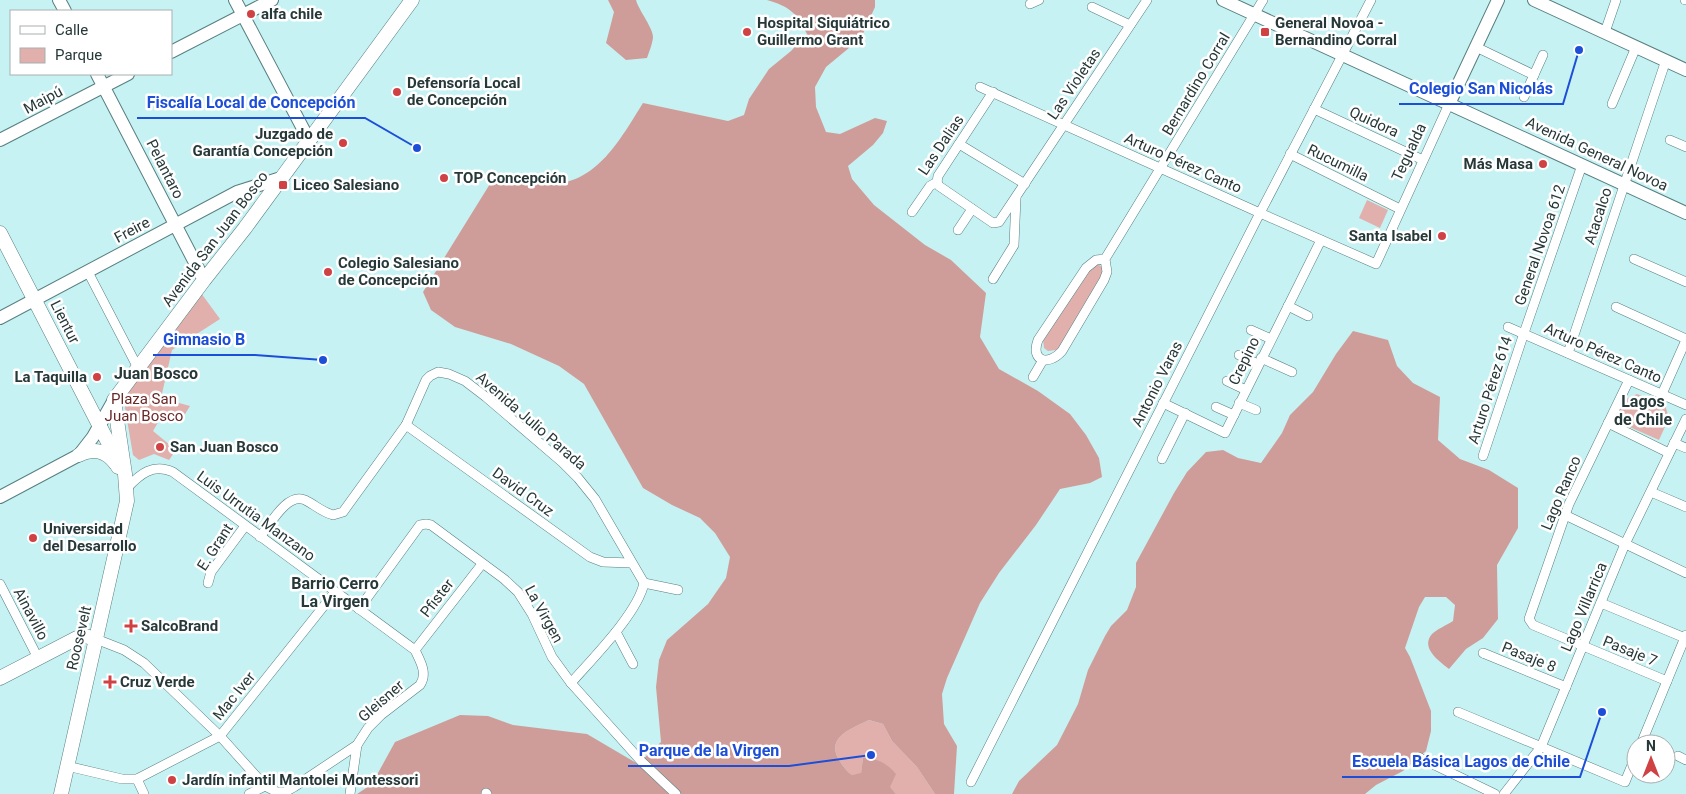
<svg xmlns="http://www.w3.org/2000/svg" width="1686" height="794" font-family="Roboto,sans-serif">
<rect width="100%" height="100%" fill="#c7f2f3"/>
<g fill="#e1b0ac">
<path d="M 1367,200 L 1388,210 L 1380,228 L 1359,218 Z"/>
<path d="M 1098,264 L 1102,267 L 1103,275 L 1063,344 L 1056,350 L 1048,351 L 1044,348 L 1043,340 L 1089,270 L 1094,265 Z"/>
<path d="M 201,293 L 220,319 L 172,350 L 161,398 L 190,406 L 182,419 L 163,414 L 153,431 L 176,450 L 169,460 L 154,454 L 139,460 L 133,455 L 125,408 L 128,387 Z"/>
<path d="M 1637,394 L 1665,405 L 1669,418 L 1659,440 L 1614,420 L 1626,399 Z"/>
<path d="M 869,720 L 883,724 L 892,741 L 917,767 L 935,794 L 896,794 L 863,758 L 861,774 L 852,775 C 846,771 843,766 839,760 C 825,737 853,728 869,720 Z"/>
</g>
<g fill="#cf9d99">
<path d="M 608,0 L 636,0 C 639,11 654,29 653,38 C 652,45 649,52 647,58 L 626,60 L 606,43 L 614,12 Z"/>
<path d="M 767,0 L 875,0 L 875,7 L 861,38 L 826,67 L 815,87 L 816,107 L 826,132 L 840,134 L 875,118 L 887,121 L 883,133 L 873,145 L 848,166 L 852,179 L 874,205 L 925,245 L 951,260 L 986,293 L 980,337 L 999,369 L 1038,391 L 1070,414 L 1086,435 L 1099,458 L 1102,477 L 1090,483 L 1060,489 L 1036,525 L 999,573 L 980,603 L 947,678 L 942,694 L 944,724 L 957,746 L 954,794 L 935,794 L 917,767 L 892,741 L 883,724 L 869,720 C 853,728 825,737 839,760 C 843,766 846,771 852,775 L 861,773 L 863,758 C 876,757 888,764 896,774 L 890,787 L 896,794 L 357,794 L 372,784 L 395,742 L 460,715 L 488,716 L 513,725 L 587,734 L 638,764 L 661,742 L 656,687 L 659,660 L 667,640 L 708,604 L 726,578 L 730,557 L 715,533 L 700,518 L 672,505 L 643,488 L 584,384 L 559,366 L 511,344 L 455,327 L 431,310 L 423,292 L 493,179 C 503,179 514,177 523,178 C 532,179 541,184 550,184 C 597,184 621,138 643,103 L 728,121 L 744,115 L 749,99 L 769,69 L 791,51 L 807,34 C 796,12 790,7 767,0 Z"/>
<path d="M 1353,331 L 1388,340 L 1397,366 L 1413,383 L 1440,397 L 1438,440 L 1460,459 L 1489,470 L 1518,488 L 1518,528 L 1497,565 L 1498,619 L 1483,638 L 1466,649 L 1449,669 C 1439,661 1420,648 1432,634 C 1437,629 1447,625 1453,621 L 1455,605 L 1446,597 L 1425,597 L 1419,607 L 1405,648 L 1410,657 L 1431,711 L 1431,731 L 1426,751 L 1403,771 L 1376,785 L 1365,794 L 1012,794 L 1019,781 L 1057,745 L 1078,704 L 1088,670 L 1105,636 L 1111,626 L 1127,610 L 1136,587 L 1136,563 L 1174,493 L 1187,472 L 1206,452 L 1223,450 L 1238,458 L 1261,463 L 1282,433 L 1290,415 L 1313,392 L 1336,354 Z"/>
</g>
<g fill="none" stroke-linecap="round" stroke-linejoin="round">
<g stroke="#577f80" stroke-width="10">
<g id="street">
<path d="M 1685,0 L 1686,0"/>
<path d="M 1030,4 L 1039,0"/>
<path d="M 1092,7 L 1130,25"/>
<path d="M 1605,32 L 1616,0"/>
<path d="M 1476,47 L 1534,75"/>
<path d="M 980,87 L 1260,213 L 1376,264 L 1449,104"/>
<path d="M 1524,97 L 1543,55"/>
<path d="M 1612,104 L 1636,47"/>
<path d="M 1314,109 L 1423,160"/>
<path d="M 1670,140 L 1686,147"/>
<path d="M 959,144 L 1025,184"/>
<path d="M 1290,154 L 1400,209"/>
<path d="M 937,182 L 939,186 L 993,223 L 999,222 L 1147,0"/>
<path d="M 912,212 L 930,186 L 937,182 L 938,176 L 993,92"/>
<path d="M 958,230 L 972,209"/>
<path d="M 1105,259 L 1096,260 L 1086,268 L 1038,340 C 1030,362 1049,366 1062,351 L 1104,280 L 1107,272 L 1105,259 L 1263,0"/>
<path d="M 1634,259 L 1686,282"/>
<path d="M 88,272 L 138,368"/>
<path d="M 993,279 L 1014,245 L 1016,198"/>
<path d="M 1288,306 L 1308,316"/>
<path d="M 1616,307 L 1686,339"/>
<path d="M 1508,327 L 1686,405"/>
<path d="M 1251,330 L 1271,339"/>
<path d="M 1568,353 L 1666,60"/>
<path d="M 1239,355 L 1258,364"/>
<path d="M 1261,358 L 1292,372"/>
<path d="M 1033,377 L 1043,360"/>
<path d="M 1629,380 L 1569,504 L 1529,619 L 1533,625 L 1667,681"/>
<path d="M 1227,381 L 1246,390"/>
<path d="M 1662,394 L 1686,340"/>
<path d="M 1163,403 L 1225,433 L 1321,240"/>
<path d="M 1239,403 L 1256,410"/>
<path d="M 1216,407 L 1234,415"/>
<path d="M 1608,423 L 1669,453"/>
<path d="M 406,425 L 590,557 L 603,562 L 631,563"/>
<path d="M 1674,443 L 1686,448"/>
<path d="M 1483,456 L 1524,333 L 1582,165"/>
<path d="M 1162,459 L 1185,413"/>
<path d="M 127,488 C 140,474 153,463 173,472 L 415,650"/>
<path d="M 1651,492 L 1686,507"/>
<path d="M 1565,515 L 1686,573"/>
<path d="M 260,537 C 270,525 287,492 305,500 C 315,505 322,512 333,515 L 343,512 L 406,425 L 426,380 L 430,376 L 438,372 L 449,374 L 465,381 L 486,397 L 562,462 L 578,478 L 595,499 L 644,583 C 638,613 592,659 571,683"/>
<path d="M 208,583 L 211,572 L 245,526"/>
<path d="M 644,583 L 678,590"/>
<path d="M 0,584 L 38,658"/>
<path d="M 1601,603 L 1685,638"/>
<path d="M 359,609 L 420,525 L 426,524 L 431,525 L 504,579 L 518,592 L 532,614 L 552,657 L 571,683 L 641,761 L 676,794"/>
<path d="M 616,632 L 633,664"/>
<path d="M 96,639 L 124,650 L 144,663 L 220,736 L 265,786 L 277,792 L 285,792 L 294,787 L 357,745 L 368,728 L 381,715 L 420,685 C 428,673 420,661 415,650"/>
<path d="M 415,650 L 482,564"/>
<path d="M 1483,653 L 1566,687"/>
<path d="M 1458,712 L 1625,782 L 1636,755"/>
<path d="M 1641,744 L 1686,635"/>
<path d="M 1678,756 L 1686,760"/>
<path d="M 1418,757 L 1495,794"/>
<path d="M 67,766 L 122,779 L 137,779 L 220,736 L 335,592"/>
<path d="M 137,779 L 144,794"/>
<path d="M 971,782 L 1260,213 L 1371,0"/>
<path d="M 486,793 L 487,794"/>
<path d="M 249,794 L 265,786"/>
<path d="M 350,794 L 357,745"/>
<path d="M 1504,794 L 1541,747 L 1625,544 L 1686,419"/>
</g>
</g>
<g stroke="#577f80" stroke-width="14">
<g id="secondary">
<path d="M 59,0 L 65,11"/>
<path d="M 235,0 L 309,140"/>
<path d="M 1223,0 L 1686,213"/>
<path d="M 1534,0 L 1686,70"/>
<path d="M 171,52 L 272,0"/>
<path d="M 97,74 L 204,280"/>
<path d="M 1449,104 L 1498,0"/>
<path d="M 0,140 L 128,74"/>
<path d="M 0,318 L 237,192 L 281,178"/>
<path d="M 0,497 L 79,455 L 93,437 L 114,400"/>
</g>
</g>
<g stroke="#577f80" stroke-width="15">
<g id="primary">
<path d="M 0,233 L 111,448 L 118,467"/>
<path d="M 79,455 C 94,448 106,450 116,464"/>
<path d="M 0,678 L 77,638 L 85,636 L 96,639"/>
<path d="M 61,794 L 127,501 L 125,474 L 114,400 L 204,280 L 245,228 L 412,0"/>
</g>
</g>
<use href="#street" stroke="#fff" stroke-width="9"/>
<use href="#secondary" stroke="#fff" stroke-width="12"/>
<use href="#primary" stroke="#fff" stroke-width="14"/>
</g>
<g fill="#d04144" stroke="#fff" stroke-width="2">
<circle cx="251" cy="14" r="5"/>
<circle cx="747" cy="32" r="5"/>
<rect x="1260" y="27" width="10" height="10" rx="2.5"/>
<circle cx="397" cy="92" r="5"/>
<circle cx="343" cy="143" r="5"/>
<circle cx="1543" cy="164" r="5"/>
<circle cx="444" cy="178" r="5"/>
<rect x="278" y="180" width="10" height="10" rx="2.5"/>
<circle cx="1442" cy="236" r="5"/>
<circle cx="328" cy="272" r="5"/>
<circle cx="97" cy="377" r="5"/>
<circle cx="160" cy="447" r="5"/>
<circle cx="33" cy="538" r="5"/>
<path d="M128.5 618.5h5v5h5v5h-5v5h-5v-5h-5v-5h5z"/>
<path d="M107.5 674.5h5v5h5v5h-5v5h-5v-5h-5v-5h5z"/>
<circle cx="172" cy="780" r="5"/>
</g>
<g text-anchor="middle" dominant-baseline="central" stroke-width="5" stroke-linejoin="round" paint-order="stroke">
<g font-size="15" font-weight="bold" fill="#273839" stroke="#fff" text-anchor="start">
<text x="261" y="14">alfa chile</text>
<text x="757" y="23">Hospital Siquiátrico<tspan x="757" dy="17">Guillermo Grant</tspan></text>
<text x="1275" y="23">General Novoa -<tspan x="1275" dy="17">Bernandino Corral</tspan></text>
<text x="407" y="83">Defensoría Local<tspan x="407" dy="17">de Concepción</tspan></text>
<text x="333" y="134" text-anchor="end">Juzgado de<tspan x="333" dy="17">Garantía Concepción</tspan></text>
<text x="1533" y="164" text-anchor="end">Más Masa</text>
<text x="454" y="178">TOP Concepción</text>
<text x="293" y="185">Liceo Salesiano</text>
<text x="1432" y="236" text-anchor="end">Santa Isabel</text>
<text x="338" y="263">Colegio Salesiano<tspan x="338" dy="17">de Concepción</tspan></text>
<text x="87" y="377" text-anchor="end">La Taquilla</text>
<text x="170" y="447">San Juan Bosco</text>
<text x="43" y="529">Universidad<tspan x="43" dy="17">del Desarrollo</tspan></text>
<text x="141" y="626">SalcoBrand</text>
<text x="120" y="682">Cruz Verde</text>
<text x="182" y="780">Jardín infantil Mantolei Montessori</text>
</g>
<g font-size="15" fill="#273839" stroke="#fff">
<text transform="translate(1074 84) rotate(-56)">Las Violetas</text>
<text transform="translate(1196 84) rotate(-59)">Bernardino Corral</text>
<text transform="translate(43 100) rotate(-28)">Maipú</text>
<text transform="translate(1374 122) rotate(25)">Quidora</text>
<text transform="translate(941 145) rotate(-56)">Las Dalias</text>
<text transform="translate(1409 152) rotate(-65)">Tegualda</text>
<text transform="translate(1597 154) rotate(25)">Avenida General Novoa</text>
<text transform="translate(1183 163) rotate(24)">Arturo Pérez Canto</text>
<text transform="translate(1338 163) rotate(26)">Rucumilla</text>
<text transform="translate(165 169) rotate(63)">Pelantaro</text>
<text transform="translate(1598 216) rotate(-72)">Atacalco</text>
<text transform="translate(132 230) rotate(-28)">Freire</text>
<text transform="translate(215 239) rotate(-53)">Avenida San Juan Bosco</text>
<text transform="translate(1540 245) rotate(-71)">General Novoa 612</text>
<text transform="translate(65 322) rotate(63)">Lientur</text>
<text transform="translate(1603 353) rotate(24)">Arturo Pérez Canto</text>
<text transform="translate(1244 361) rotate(-64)">Crepino</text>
<text transform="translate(1157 384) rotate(-63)">Antonio Varas</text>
<text transform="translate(1490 390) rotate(-72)">Arturo Pérez 614</text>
<text transform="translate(531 421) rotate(41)">Avenida Julio Parada</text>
<text transform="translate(523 492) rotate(36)">David Cruz</text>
<text transform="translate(1561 493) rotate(-67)">Lago Ranco</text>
<text transform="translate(256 516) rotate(36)">Luis Urrutia Manzano</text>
<text transform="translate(215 547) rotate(-57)">E. Grant</text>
<text transform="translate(437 598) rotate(-52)">Pfister</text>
<text transform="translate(1584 607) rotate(-67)">Lago Villarrica</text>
<text transform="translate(31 614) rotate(62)">Ainavillo</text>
<text transform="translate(544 614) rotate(61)">La Virgen</text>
<text transform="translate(79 638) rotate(-77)">Roosevelt</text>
<text transform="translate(1630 651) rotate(22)">Pasaje 7</text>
<text transform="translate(1529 657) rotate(22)">Pasaje 8</text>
<text transform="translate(234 696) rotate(-51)">Mac Iver</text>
<text transform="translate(381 701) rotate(-41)">Gleisner</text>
</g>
<g font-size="15" fill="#682928" stroke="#fff">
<text x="144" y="399">Plaza San<tspan x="144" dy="17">Juan Bosco</tspan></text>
</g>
<g font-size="16" font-weight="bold" fill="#273839" stroke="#fff">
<text x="156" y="373">Juan Bosco</text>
<text x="1643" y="401">Lagos<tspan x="1643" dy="18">de Chile</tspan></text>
<text x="335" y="583">Barrio Cerro<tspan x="335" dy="18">La Virgen</tspan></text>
</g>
</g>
<path fill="none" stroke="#1d4ed8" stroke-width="2" d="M1579 50L1563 104H1399M417 148L365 118H137M323 360L255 355H153M871 755L789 766H628M1602 712L1580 777H1342"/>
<g fill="#1d4ed8" stroke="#fff" stroke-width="2">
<circle cx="1579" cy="50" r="5"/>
<circle cx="417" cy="148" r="5"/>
<circle cx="323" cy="360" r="5"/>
<circle cx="871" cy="755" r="5"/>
<circle cx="1602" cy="712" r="5"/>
</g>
<g font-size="16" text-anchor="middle" font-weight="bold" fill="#1d4ed8" stroke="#fff" stroke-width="5" stroke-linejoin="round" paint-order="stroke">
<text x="1481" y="94">Colegio San Nicolás</text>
<text x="251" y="108">Fiscalía Local de Concepción</text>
<text x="204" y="345">Gimnasio B</text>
<text x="709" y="756">Parque de la Virgen</text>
<text x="1461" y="767">Escuela Básica Lagos de Chile</text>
</g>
<rect x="10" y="10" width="162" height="65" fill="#ffffff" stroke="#a9afb0"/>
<rect x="20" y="26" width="25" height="8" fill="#ffffff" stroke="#a9afb0"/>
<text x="55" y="35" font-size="15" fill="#273839">Calle</text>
<rect x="20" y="48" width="25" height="15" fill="#e1b0ac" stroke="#a9afb0"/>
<text x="55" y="60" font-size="15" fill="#273839">Parque</text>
<g transform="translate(1651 759)"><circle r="24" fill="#ffffff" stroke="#a9afb0"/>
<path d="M0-4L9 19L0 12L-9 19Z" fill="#d04144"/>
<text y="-8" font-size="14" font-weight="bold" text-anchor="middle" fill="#273839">N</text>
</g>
</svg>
